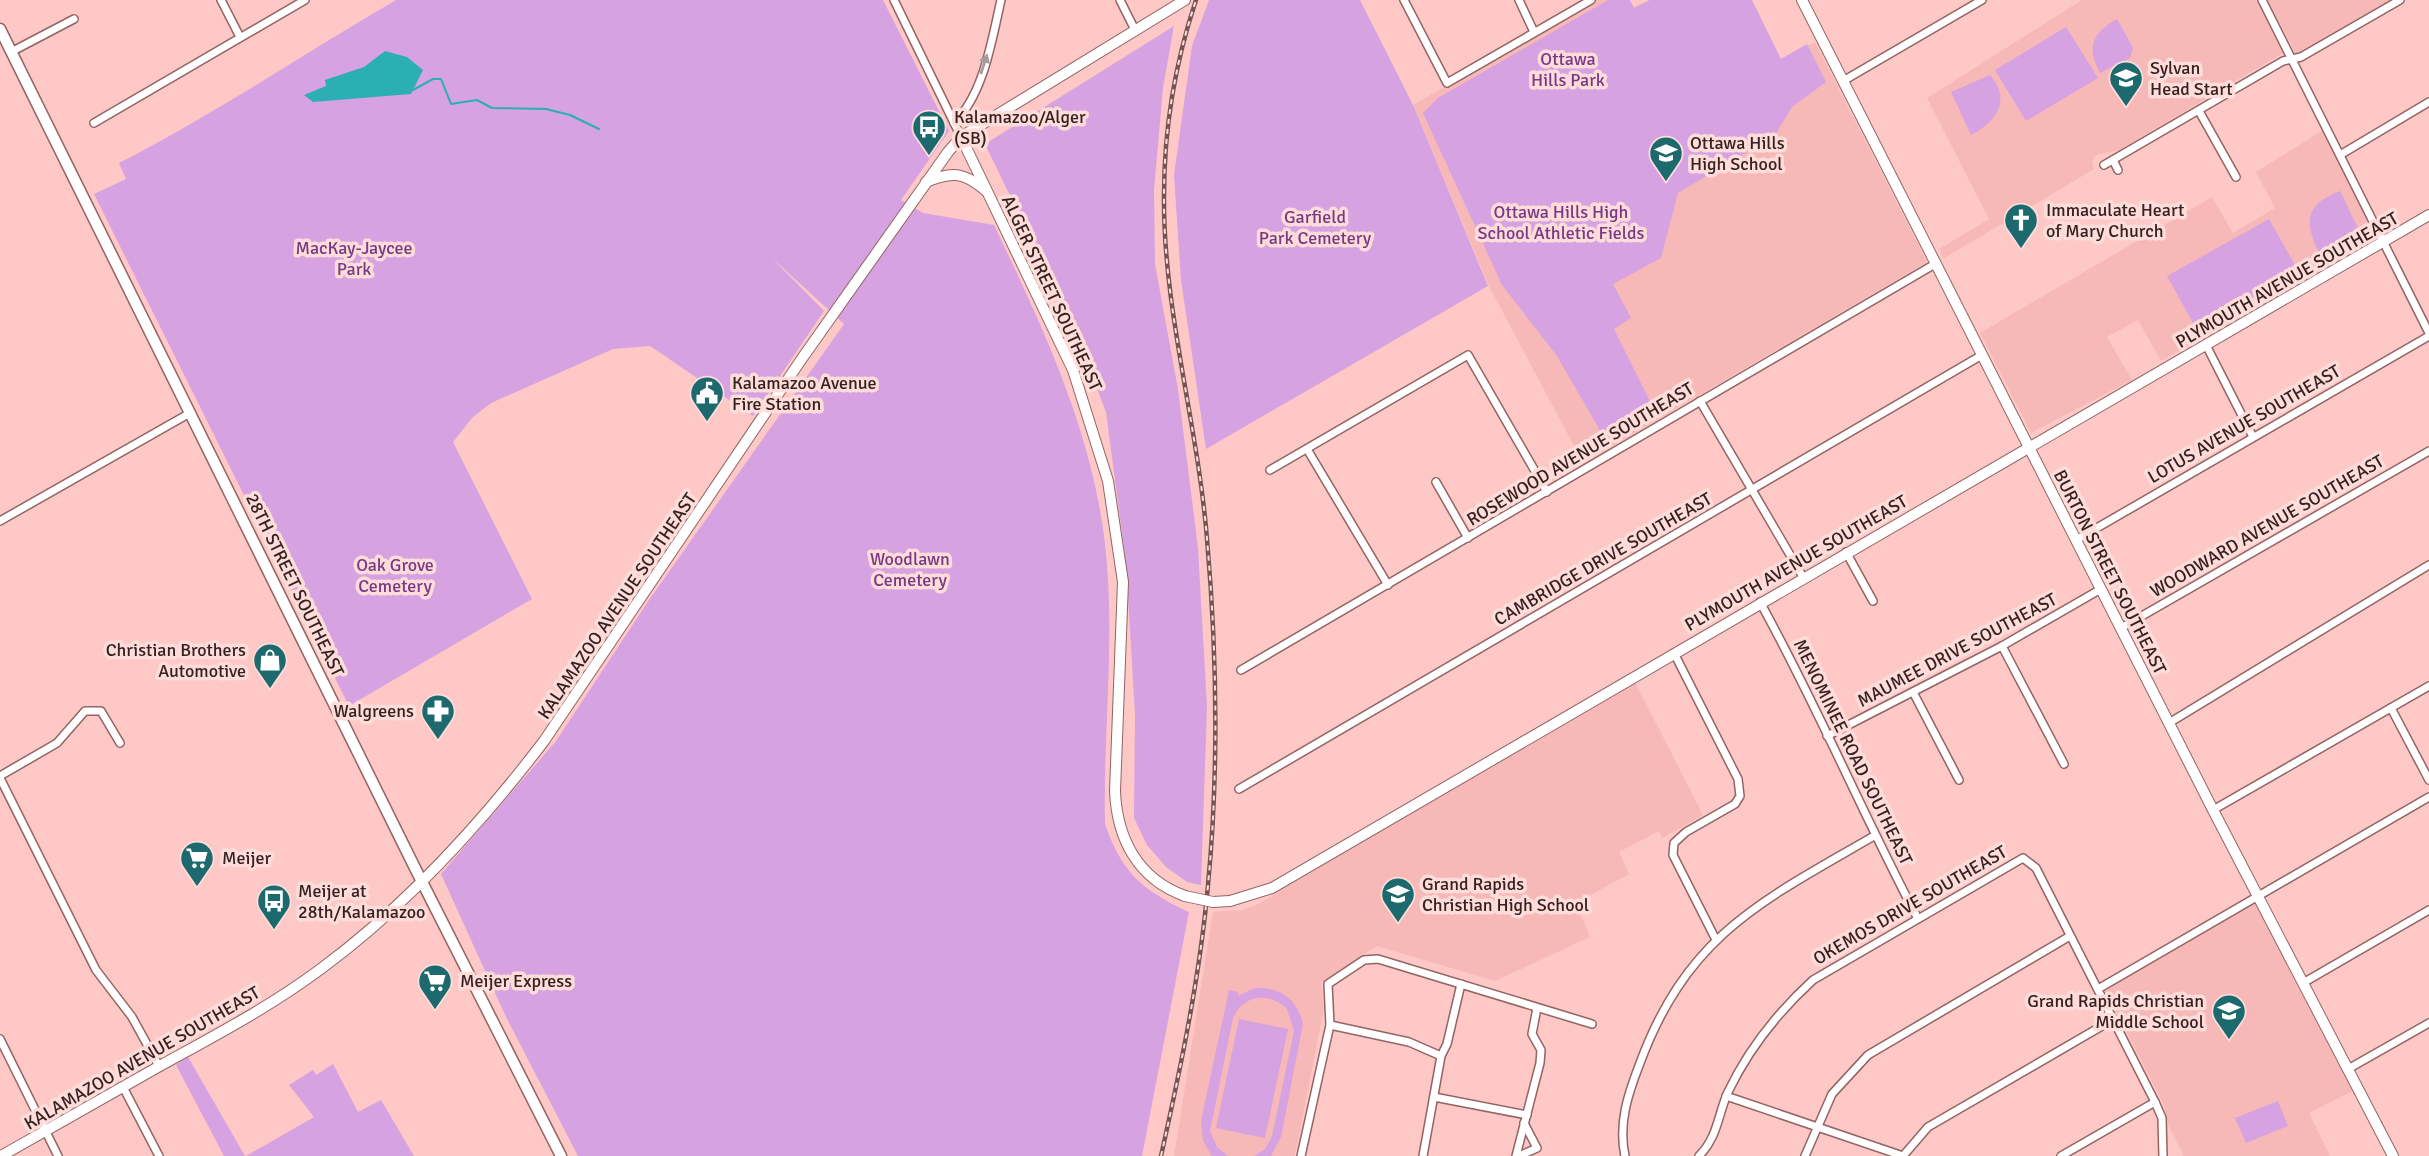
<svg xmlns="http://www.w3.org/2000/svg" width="2429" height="1156" font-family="Signika,sans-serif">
<rect width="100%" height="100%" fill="#fec8c6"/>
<g fill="#f6b9b7">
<path d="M 1592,0 L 1625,0 L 1629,9 L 1649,0 L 1750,0 L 1779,60 L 1815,42 L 1927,262 L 1583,463 L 1489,286 L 1413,105 Z"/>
<path d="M 2082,0 L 2256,0 L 2283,53 L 2119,150 L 2096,155 L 2092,162 L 2094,169 L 1943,259 L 1939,249 L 1989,219 L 1927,98 Z"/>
<path d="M 2268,0 L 2390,0 L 2296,54 Z"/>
<path d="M 2323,130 L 2376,236 L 2161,361 L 2138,320 L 2107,337 L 2132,380 L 2031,433 L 1980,333 L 2212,197 L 2233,233 L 2275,208 L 2256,172 Z"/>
<path d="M 1635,682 L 1703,815 L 1662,838 L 1659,831 L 1619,852 L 1629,874 L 1576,903 L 1590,937 L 1495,981 L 1377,946 L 1321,983 L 1324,1008 L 1295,1156 L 1174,1156 L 1213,912 L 1242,910 L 1259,904 L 1495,761 Z"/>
<path d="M 2254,902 L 2353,1091 L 2309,1113 L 2330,1156 L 2184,1156 L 2169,1127 L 2164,1105 L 2105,990 Z"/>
</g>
<g fill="#d6a2e1">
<path d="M 396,0 L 883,0 L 949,131 L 901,200 L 923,213 L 994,225 C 1046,334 1098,443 1107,565 C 1114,651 1103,738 1105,824 C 1122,873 1142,890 1189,912 L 1142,1156 L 578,1156 L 506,1017 L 441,874 L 556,741 L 649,600 L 844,324 L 771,257 L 824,311 L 753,416 L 650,346 L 613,349 L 491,403 L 472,418 L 453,442 L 532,599 L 349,706 L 94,194 L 126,179 L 119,163 C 215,114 303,54 396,0 Z"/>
<path d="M 1209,0 L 1360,0 L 1413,105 L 1488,286 L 1206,449 L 1181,280 L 1174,175 L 1192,46 Z"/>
<path d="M 1608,0 L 1630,0 L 1634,8 L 1650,0 L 1752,0 L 1781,59 L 1807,44 L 1826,82 L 1792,107 L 1775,135 L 1678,193 L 1661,258 L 1613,284 L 1631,318 L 1614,329 L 1658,417 L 1609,446 L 1557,356 L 1502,285 L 1423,113 L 1438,98 Z"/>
<path d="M 2117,19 L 2133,48 L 2130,58 L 2100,73 C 2086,47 2092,33 2117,19 Z"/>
<path d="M 1174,26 L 1163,88 L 1154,190 L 1155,264 L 1178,389 L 1198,548 L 1207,706 L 1201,885 L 1187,882 L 1166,867 L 1147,845 L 1134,818 L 1135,714 L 1126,562 L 1106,412 L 1073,326 L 985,144 Z"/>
<path d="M 2066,27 L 2098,78 L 2026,121 L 1995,70 Z"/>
<path d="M 1990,75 C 2012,100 1996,122 1971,135 L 1951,92 Z"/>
<path d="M 2340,191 L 2357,226 L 2355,234 L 2319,253 C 2304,222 2305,204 2340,191 Z"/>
<path d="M 2269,219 L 2299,272 L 2197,330 L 2167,276 Z"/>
<path d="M 1254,988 C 1280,987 1297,998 1303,1024 L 1281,1137 L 1271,1156 L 1254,1156 L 1265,1149 L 1272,1136 L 1294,1031 L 1287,1009 C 1269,992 1244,994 1233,1018 L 1210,1131 L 1217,1147 L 1228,1156 L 1212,1156 L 1203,1141 L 1201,1121 L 1229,990 L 1238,992 L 1238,996 Z"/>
<path d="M 1239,1019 L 1288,1029 L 1265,1138 L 1216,1128 Z"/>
<path d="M 188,1057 L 245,1156 L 224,1156 L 176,1065 Z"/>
<path d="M 333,1064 L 358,1112 L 381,1100 L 414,1156 L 246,1156 L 314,1117 L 289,1085 L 313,1070 L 316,1075 Z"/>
<path d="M 2278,1101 L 2288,1126 L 2246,1143 L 2235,1118 Z"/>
</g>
<path fill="#2caeb5" d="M 385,51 L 407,57 L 423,70 L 411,94 L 313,102 L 304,95 L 326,86 L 325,80 L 364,67 Z"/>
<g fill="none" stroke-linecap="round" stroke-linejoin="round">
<path stroke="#2caeb5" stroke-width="2" d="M 413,90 L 433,79 L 441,79 L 451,104 L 477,100 L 492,108 L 546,109 L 570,115 L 599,129"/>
<g stroke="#936463" stroke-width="10">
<g id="street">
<path d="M 221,0 L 240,37"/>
<path d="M 894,0 L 961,137"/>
<path d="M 1120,0 L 1135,30"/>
<path d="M 1404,0 L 1447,83 L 1591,0"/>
<path d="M 1519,0 L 1534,32"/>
<path d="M 2262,0 L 2429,333"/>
<path d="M 11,52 L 74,19"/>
<path d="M 1843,81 L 1982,0"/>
<path d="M 2199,111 L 2236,177"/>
<path d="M 94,123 L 305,0"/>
<path d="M 954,123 C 984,94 992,39 1001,0"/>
<path d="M 2340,155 L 2429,102"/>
<path d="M 2113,160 L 2118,170"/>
<path d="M 2104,165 L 2283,61 L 2301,57 L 2400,0"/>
<path d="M 2206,345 L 2253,437"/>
<path d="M 1700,401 L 1803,577"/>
<path d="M 1307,449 L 1388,585"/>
<path d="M 1270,470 L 1468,355 L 1547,492"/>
<path d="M 1436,482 L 1468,538"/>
<path d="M 0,521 L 190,413"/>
<path d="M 2076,540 L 2429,336"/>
<path d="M 1846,552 L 1873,601"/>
<path d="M 1760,602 C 1817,705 1862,813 1917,917"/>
<path d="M 2121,628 L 2429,451"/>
<path d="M 2002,646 L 2064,764"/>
<path d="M 1674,653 L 1738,779 L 1740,796 L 1735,804 L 1686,832 L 1674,843 L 1673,855 L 1715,938"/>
<path d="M 1241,670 L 1935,264"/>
<path d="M 1913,692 L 1959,780"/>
<path d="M 2391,708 L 2429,780"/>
<path d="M 2169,723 L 2429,565"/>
<path d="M 1827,736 L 2002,646 L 2101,589"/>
<path d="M 0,776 L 57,743 L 85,711 L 101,711 L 120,743"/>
<path d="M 0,778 L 96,970 L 132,1017 L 159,1066"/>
<path d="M 1239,789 L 1982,355"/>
<path d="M 2213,810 L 2429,686"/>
<path d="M 2303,983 L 2429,910"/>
<path d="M 2098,989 L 2429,797"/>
<path d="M 1330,1025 L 1409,1042 L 1441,1056"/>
<path d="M 0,1039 L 58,1156"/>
<path d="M 2348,1069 L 2429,1023"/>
<path d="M 123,1087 L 159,1156"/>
<path d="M 1726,1096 L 1903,1156"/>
<path d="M 1434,1097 L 1527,1115"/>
<path d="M 1301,1156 L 1330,1025 L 1328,984 L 1364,960 L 1378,959 L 1592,1024"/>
<path d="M 1423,1156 L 1441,1056 L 1447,1044 L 1461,984"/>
<path d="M 1516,1156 L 1540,1063 L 1541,1050 L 1532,1034 L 1537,1008"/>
<path d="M 1519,1156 L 1537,1148 L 1524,1123"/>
<path d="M 1625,1156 C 1618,1123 1628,1094 1640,1063 C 1688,934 1762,901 1874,836"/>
<path d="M 1699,1156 C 1718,1137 1718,1114 1728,1092 C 1749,1048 1777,1013 1813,980 L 2023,858 L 2036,868 L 2155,1102 L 2162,1118 L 2163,1156"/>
<path d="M 1805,1156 L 1832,1094 L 1868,1055 L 2070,936"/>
<path d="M 1903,1156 L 1928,1127 L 2114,1019"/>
<path d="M 2061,1156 L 2155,1102"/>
</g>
</g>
<g stroke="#936463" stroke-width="12">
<g id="secondary">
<path d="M 1802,0 L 2213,810 L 2393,1156"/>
<path d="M 961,137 L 1073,370 L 1108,481 L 1123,582 L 1115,791 C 1117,839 1138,879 1185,896"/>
<path d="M 926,182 C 951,171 964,172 985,190"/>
<path d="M 1230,901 L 1272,888 L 2429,215"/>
<path d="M 1,1156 C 53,1127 105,1097 158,1067 C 214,1036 270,1007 322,968 C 407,905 480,825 544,741 L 803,357 L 948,152 L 961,137 L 1185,0"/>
</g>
</g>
<g stroke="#936463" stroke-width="13">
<path id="primary" d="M 0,29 L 414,866 L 561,1156"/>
</g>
<use href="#street" stroke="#fff" stroke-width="7"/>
<use href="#secondary" stroke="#fff" stroke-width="10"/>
<use href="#primary" stroke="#fff" stroke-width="10"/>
<g stroke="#745554" stroke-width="4.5">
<path id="rail" d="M 1161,1156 C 1181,1066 1200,976 1208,885 C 1219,770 1217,654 1207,539 C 1198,425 1163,311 1164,196 C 1164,129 1175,63 1196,0"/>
</g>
<use href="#rail" stroke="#fddcda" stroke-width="2" stroke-dasharray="5" stroke-linecap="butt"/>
<g stroke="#936463" stroke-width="12" stroke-linecap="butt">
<path id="secondary-bridge" d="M 1185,896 L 1213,902 L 1230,901"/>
</g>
<use href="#secondary-bridge" stroke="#fff" stroke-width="10"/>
</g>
<defs><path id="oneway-solid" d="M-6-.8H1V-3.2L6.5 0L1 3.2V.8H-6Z" transform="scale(1.75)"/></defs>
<use fill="#a49b9b" href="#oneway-solid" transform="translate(984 64) rotate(-72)"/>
<defs>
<g id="school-pin" transform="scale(1.75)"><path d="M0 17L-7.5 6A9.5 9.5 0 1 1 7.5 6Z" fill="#1d6a6e" stroke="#fddcda"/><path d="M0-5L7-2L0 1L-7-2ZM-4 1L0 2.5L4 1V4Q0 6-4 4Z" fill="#fff"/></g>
<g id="bus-pin" transform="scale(1.75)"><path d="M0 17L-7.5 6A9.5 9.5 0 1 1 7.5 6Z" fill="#1d6a6e" stroke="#fddcda"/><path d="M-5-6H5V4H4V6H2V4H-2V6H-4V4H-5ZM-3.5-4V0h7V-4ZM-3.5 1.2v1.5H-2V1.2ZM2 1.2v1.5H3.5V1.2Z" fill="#fff"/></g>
<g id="church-pin" transform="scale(1.75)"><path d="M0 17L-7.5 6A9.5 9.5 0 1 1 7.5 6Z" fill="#1d6a6e" stroke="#fddcda"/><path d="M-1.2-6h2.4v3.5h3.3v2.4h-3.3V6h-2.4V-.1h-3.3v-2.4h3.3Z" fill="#fff"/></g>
<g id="civic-pin" transform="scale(1.75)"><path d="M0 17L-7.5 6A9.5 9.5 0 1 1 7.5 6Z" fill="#1d6a6e" stroke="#fddcda"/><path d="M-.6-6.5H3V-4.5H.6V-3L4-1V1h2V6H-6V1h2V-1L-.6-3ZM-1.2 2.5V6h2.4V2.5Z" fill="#fff"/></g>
<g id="shop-pin" transform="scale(1.75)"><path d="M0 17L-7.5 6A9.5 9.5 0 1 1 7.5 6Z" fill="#1d6a6e" stroke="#fddcda"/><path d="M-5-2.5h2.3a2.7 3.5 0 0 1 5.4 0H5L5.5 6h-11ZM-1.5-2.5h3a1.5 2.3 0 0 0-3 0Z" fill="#fff"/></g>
<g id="pharmacy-pin" transform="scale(1.75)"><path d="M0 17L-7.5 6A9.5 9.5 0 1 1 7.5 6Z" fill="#1d6a6e" stroke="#fddcda"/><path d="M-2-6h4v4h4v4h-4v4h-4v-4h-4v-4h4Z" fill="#fff"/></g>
<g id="supermarket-pin" transform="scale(1.75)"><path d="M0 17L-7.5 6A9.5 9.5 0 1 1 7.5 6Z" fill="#1d6a6e" stroke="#fddcda"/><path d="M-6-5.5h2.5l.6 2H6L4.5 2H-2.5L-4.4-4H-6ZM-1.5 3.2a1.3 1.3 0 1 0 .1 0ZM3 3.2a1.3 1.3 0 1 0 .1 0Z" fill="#fff"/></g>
</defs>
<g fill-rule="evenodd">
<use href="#school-pin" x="2126" y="78"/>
<use href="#bus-pin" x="929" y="127"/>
<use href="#school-pin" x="1666" y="153"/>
<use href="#church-pin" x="2021" y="220"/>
<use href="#civic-pin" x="707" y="393"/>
<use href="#shop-pin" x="270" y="660"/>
<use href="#pharmacy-pin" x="438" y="711"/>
<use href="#supermarket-pin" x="197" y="858"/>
<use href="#school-pin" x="1398" y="894"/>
<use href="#bus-pin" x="274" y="901"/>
<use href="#supermarket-pin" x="435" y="981"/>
<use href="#school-pin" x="2229" y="1011"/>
</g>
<g text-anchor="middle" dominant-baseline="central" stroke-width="7" stroke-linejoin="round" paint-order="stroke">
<g font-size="18" fill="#783885" stroke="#fddcda">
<text x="1568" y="59">Ottawa<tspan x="1568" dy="21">Hills Park</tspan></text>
<text x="1561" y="212">Ottawa Hills High<tspan x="1561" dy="21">School Athletic Fields</tspan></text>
<text x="1315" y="217">Garfield<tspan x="1315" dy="21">Park Cemetery</tspan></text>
<text x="354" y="248">MacKay-Jaycee<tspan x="354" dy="21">Park</tspan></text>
<text x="910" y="559">Woodlawn<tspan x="910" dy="21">Cemetery</tspan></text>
<text x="395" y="565">Oak Grove<tspan x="395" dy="21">Cemetery</tspan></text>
</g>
<g font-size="18" fill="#352120" stroke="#fddcda" text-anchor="start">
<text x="2150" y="68">Sylvan<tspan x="2150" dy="21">Head Start</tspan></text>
<text x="954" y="117">Kalamazoo/Alger<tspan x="954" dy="21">(SB)</tspan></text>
<text x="1690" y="143">Ottawa Hills<tspan x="1690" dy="21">High School</tspan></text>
<text x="2046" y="210">Immaculate Heart<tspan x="2046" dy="21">of Mary Church</tspan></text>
<text x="732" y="383">Kalamazoo Avenue<tspan x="732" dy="21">Fire Station</tspan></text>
<text x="246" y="650" text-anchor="end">Christian Brothers<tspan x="246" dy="21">Automotive</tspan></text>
<text x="414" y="711" text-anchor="end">Walgreens</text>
<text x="222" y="858">Meijer</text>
<text x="1422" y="884">Grand Rapids<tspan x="1422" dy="21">Christian High School</tspan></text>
<text x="298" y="891">Meijer at<tspan x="298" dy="21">28th/Kalamazoo</tspan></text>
<text x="460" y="981">Meijer Express</text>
<text x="2204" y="1001" text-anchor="end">Grand Rapids Christian<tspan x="2204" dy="21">Middle School</tspan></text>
</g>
<g font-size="18" fill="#352120" stroke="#fddcda">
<text transform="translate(2287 280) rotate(-30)">PLYMOUTH AVENUE SOUTHEAST</text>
<text transform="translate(1052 293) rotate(65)">ALGER STREET SOUTHEAST</text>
<text transform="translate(2244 424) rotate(-30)">LOTUS AVENUE SOUTHEAST</text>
<text transform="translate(1580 454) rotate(-31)">ROSEWOOD AVENUE SOUTHEAST</text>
<text transform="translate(2267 526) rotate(-30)">WOODWARD AVENUE SOUTHEAST</text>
<text transform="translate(1603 559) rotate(-30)">CAMBRIDGE DRIVE SOUTHEAST</text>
<text transform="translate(1796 563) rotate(-30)">PLYMOUTH AVENUE SOUTHEAST</text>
<text transform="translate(2110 572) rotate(63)">BURTON STREET SOUTHEAST</text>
<text transform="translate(295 585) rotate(64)">28TH STREET SOUTHEAST</text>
<text transform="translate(617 606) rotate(-56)">KALAMAZOO AVENUE SOUTHEAST</text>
<text transform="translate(1957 650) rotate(-28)">MAUMEE DRIVE SOUTHEAST</text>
<text transform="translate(1853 752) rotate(64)">MENOMINEE ROAD SOUTHEAST</text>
<text transform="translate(1910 905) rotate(-30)">OKEMOS DRIVE SOUTHEAST</text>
<text transform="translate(142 1058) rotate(-30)">KALAMAZOO AVENUE SOUTHEAST</text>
</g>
</g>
</svg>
